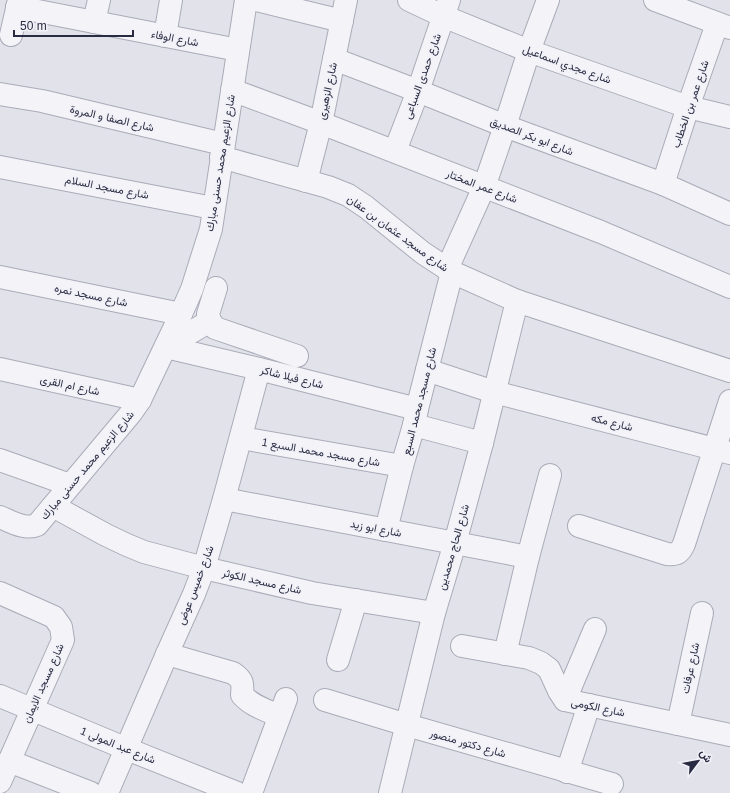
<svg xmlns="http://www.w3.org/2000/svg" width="730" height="793" font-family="Arial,Vazirmatn,sans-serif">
<rect width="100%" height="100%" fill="#e1e2ea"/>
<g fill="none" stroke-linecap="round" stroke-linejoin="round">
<g stroke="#aaabb8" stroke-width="24">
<g id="minor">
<path d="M 256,0 L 342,21"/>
<path d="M 409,0 L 443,16 L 529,51 L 688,107 L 730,117"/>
<path d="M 655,0 L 730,28"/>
<path d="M 17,7 L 238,50"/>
<path d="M 94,22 L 99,0"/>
<path d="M 11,35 L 19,0"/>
<path d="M 165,36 L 171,0"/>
<path d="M 334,59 L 418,91 L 505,126 L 663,184 L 730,214"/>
<path d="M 232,90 L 321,123 L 601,232 L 730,287"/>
<path d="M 0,94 L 42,101 L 223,144"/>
<path d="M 395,151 L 418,91 L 449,0"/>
<path d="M 221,157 L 328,187 L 348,195 L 366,207 L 423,253 L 452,272 L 517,301 L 730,371"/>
<path d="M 0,167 L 213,208"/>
<path d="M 306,181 L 321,123 L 346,0"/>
<path d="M 663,184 L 688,107 L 717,24"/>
<path d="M 447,269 L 484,187 L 505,126 L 529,51 L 548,0"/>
<path d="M 0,277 L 181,314"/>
<path d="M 216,288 L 208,314 L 210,321 L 215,328 L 297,356"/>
<path d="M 166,347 L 259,369 L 417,409"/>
<path d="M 166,347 L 210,321"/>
<path d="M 0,369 L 140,400"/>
<path d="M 427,370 L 494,392 L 730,453"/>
<path d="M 414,425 L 482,443"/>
<path d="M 241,438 L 402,466"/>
<path d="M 0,460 L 70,485"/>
<path d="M 224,499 L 528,557"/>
<path d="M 53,506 L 106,535 L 127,545 L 144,552 L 204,568 L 312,593 L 434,613"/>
<path d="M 0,517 C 12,522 25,530 37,525 L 131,413 L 140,400 L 181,314 L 192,289 L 211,229 L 246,0"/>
<path d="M 579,526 L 667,554 C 677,555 680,553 684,544 L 730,401"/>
<path d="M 386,530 L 402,466 L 414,425 L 417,409 L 452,272"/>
<path d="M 0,593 L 54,617 L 61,627 L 63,640 L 0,782"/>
<path d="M 462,646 L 529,658 L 541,663 L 549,669 L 559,691 L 565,700 L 730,735"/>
<path d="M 167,654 L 233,673 C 243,680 243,683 242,695 C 252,706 266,710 279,716"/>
<path d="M 505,654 L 528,557 L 550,475"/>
<path d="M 338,660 L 356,600"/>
<path d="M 0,696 L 127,749 L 237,793"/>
<path d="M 325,700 L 407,725 L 612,784"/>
<path d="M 565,700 L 595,629"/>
<path d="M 678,724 L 702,613"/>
<path d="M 9,761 L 91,793"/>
<path d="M 567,772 L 589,705"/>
<path d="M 107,793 L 167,654 L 194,594 L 204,568 L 224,499 L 259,369"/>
<path d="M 251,793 L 286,699"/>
<path d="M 390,793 L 434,613 L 455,543 L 482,443 L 517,301"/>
</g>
</g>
<use href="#minor" stroke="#f4f4f8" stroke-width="22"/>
</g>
<g text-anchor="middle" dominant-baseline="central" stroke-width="4" stroke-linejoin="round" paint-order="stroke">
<g font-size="11" fill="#292b42" stroke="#f1f1f7">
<text transform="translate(175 38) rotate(11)">شارع الوفاء</text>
<text transform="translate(567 64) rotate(20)">شارع مجدي اسماعيل</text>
<text transform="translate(422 76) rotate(-70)">شارع حمدى السباعى</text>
<text transform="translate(327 91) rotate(-78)">شارع الزهيرى</text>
<text transform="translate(690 104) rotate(-71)">شارع عمر بن الخطاب</text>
<text transform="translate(112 118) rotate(13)">شارع الصفا و المروة</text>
<text transform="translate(532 136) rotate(21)">شارع ابو بكر الصديق</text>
<text transform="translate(220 163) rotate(-81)">شارع الزعيم محمد حسنى مبارك</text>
<text transform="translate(482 186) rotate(21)">شارع عمر المختار</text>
<text transform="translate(107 187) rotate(11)">شارع مسجد السلام</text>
<text transform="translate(398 233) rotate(36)">شارع مسجد عثمان بن عفان</text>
<text transform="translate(91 295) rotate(12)">شارع مسجد نمره</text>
<text transform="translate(292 377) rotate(14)">شارع فيلا شاكر</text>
<text transform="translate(70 385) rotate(12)">شارع ام القرى</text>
<text transform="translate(419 401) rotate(-76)">شارع مسجد محمد السبع</text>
<text transform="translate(612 422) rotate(14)">شارع مكه</text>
<text transform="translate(321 452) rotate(10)">شارع مسجد محمد السبع 1</text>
<text transform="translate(87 465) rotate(-50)">شارع الزعيم محمد حسنى مبارك</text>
<text transform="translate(376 528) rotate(11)">شارع ابو زيد</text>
<text transform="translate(453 547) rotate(-74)">شارع الحاج محمدين</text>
<text transform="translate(262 581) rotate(13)">شارع مسجد الكوثر</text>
<text transform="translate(195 585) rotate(-69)">شارع خميس عوض</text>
<text transform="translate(690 668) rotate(-78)">شارع عرفات</text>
<text transform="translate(43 683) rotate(-66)">شارع مسجد الايمان</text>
<text transform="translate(598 707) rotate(12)">شارع الكومى</text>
<text transform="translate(468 743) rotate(16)">شارع دكتور منصور</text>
<text transform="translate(118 745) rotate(22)">شارع عبد المولى 1</text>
</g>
</g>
<g transform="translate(698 761) rotate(58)" stroke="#f1f1f7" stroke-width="3" paint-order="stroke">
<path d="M0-3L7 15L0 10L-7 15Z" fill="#292b42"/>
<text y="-6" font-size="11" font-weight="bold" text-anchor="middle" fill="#292b42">ش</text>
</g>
<path d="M14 30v6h119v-6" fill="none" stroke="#292b42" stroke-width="2"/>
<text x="20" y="30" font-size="12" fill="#292b42" stroke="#f1f1f7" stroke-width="3" paint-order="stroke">50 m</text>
</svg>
